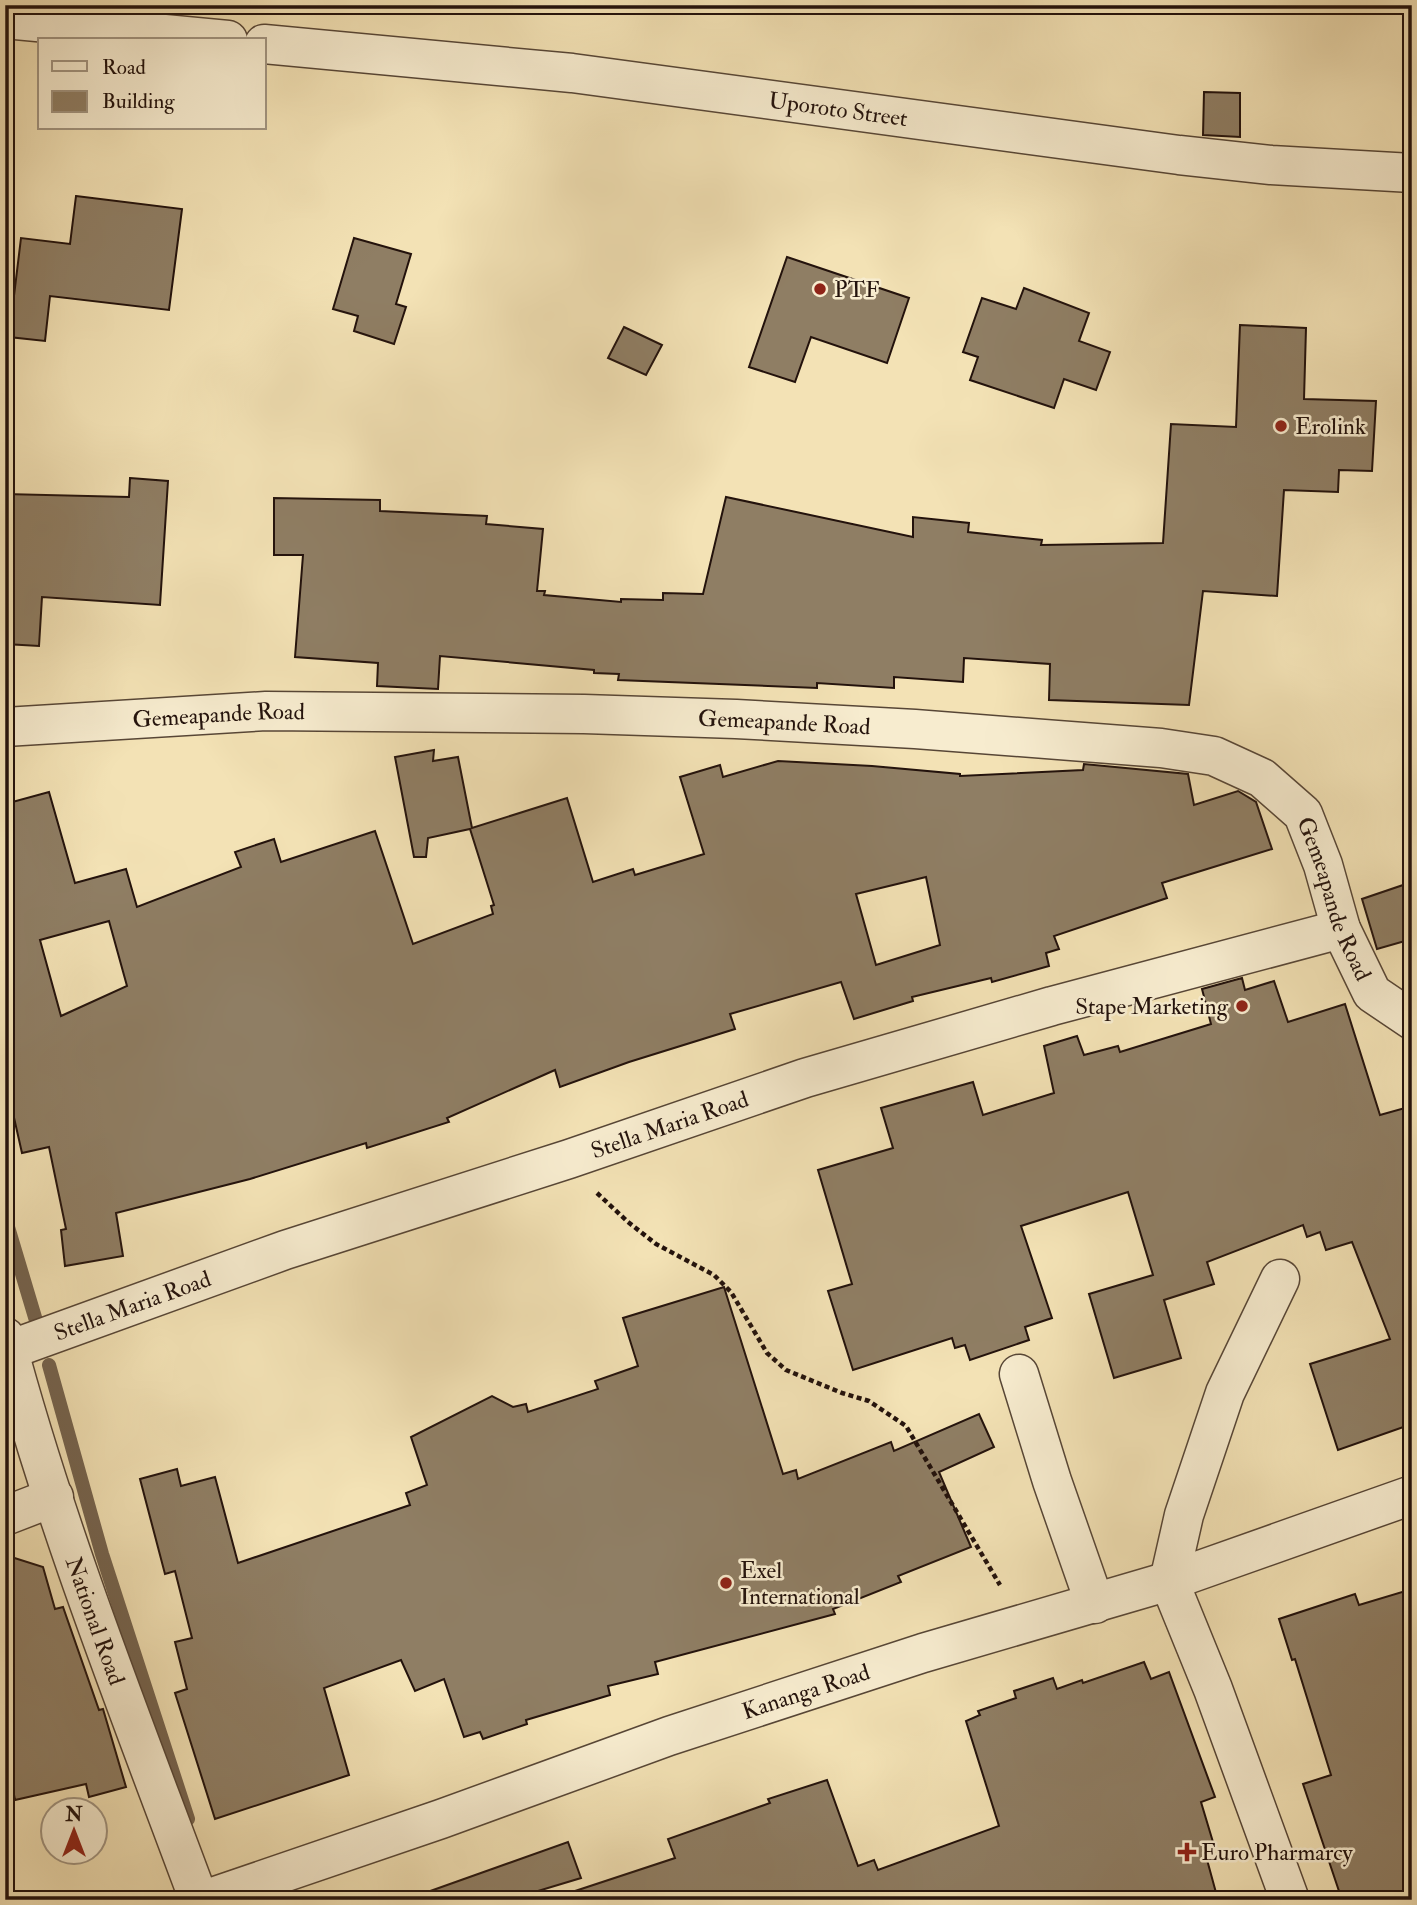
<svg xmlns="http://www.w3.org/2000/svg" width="1417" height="1905" font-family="'IM FELL Double Pica',serif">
<rect width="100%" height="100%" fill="#f3e2b5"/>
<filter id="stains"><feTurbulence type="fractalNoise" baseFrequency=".00286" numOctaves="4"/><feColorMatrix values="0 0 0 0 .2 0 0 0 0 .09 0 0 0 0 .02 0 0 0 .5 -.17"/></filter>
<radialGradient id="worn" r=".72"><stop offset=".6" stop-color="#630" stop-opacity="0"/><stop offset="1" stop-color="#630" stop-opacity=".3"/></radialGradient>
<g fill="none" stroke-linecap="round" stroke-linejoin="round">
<g stroke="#75644f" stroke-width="14">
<path d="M 5,1217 L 37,1324"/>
<path d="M 49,1365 L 102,1554 L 188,1819"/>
</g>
</g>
<g fill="#8f7e64" stroke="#23120c" stroke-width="2" fill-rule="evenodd">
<path d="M 1204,92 L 1240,93 L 1240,137 L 1203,135 Z"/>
<path d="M 76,196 L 182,209 L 169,310 L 50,296 L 45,341 L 9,337 L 21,238 L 70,244 Z"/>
<path d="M 354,238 L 411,254 L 396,304 L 406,307 L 394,344 L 354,331 L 358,316 L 333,309 Z"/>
<path d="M 787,257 L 909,298 L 887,363 L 811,337 L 795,382 L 749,367 Z"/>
<path d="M 1024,288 L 1089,313 L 1079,341 L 1110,352 L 1096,390 L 1064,379 L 1054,408 L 970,380 L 978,357 L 963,352 L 982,298 L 1016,309 Z"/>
<path d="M 1240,325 L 1306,328 L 1304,399 L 1376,401 L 1372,471 L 1339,470 L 1338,492 L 1284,490 L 1277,596 L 1203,591 L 1189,705 L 1049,700 L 1050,664 L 964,658 L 963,682 L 894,677 L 894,688 L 817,683 L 817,688 L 618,680 L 619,674 L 594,673 L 594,670 L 440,656 L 438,689 L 377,686 L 378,663 L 295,657 L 303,555 L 274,555 L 274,498 L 380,500 L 380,511 L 487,516 L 486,524 L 543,529 L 537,591 L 545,591 L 544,595 L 621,602 L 621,599 L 663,600 L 663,593 L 703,594 L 726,497 L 913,537 L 913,517 L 969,523 L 968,532 L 1042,540 L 1041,545 L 1163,543 L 1171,424 L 1236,427 Z"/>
<path d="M 624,327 L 662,345 L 646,375 L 608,358 Z"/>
<path d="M 130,478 L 168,481 L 160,605 L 42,597 L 39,646 L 5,644 L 5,494 L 129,497 Z"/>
<path d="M 434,750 L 433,761 L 458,757 L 472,828 L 567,798 L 593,882 L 633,869 L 635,875 L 704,854 L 680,777 L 720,765 L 723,777 L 778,761 L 872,766 L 960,774 L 960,776 L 1083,770 L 1084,764 L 1188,774 L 1194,805 L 1238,791 L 1256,802 L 1272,849 L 1162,883 L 1167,898 L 1054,936 L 1059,949 L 1046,953 L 1049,966 L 992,982 L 991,978 L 912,997 L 913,1001 L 854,1019 L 841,982 L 730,1014 L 735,1029 L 629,1062 L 560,1087 L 555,1070 L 447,1118 L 449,1122 L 367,1148 L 366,1143 L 250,1179 L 116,1213 L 123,1256 L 65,1266 L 61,1230 L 66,1229 L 49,1147 L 22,1153 L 5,1078 L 5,804 L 49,792 L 75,883 L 126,869 L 137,907 L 241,867 L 235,852 L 274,839 L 281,862 L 375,831 L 413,944 L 493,914 L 491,906 L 494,905 L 470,829 L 428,838 L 426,857 L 414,857 L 395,757 ZM 926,877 L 940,945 L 876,965 L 856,894 ZM 109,921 L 127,986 L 61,1016 L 40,940 Z"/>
<path d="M 1412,882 L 1412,939 L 1377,949 L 1362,899 Z"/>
<path d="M 1242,978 L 1245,990 L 1274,981 L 1288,1022 L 1345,1004 L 1380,1115 L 1412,1106 L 1412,1424 L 1338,1450 L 1310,1364 L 1390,1339 L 1352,1242 L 1326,1250 L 1320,1232 L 1307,1237 L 1303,1225 L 1207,1262 L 1214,1284 L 1164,1300 L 1181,1358 L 1114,1378 L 1089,1294 L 1153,1275 L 1128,1192 L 1021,1226 L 1052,1318 L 1025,1327 L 1029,1340 L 970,1360 L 965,1345 L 955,1348 L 952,1338 L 853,1370 L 828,1291 L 852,1284 L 818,1170 L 893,1148 L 881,1108 L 973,1082 L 983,1115 L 1054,1093 L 1044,1046 L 1077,1036 L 1084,1055 L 1118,1046 L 1120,1052 L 1211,1024 L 1202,989 Z"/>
<path d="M 724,1287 L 783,1474 L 796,1470 L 798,1479 L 891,1442 L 894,1451 L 979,1414 L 994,1447 L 939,1472 L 971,1547 L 898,1576 L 901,1582 L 833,1609 L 835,1614 L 655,1662 L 658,1674 L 608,1686 L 610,1695 L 526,1720 L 527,1724 L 483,1739 L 480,1732 L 464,1737 L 444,1679 L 415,1691 L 401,1660 L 324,1688 L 349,1775 L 215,1819 L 175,1693 L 187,1689 L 175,1642 L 192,1638 L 175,1571 L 165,1574 L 140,1479 L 177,1469 L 181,1486 L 215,1477 L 238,1563 L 410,1505 L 406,1493 L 427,1485 L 411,1437 L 492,1396 L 513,1407 L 526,1404 L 528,1412 L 598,1389 L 595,1381 L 638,1366 L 623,1318 Z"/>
<path d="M 5,1555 L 43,1567 L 55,1609 L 63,1607 L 99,1710 L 103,1709 L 126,1787 L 89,1797 L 86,1784 L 15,1800 L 5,1748 Z"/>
<path d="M 1412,1589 L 1412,1900 L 1342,1900 L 1303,1784 L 1331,1775 L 1295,1659 L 1292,1660 L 1279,1619 L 1355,1594 L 1359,1605 Z"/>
<path d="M 1144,1662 L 1151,1679 L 1169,1672 L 1215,1797 L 1201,1802 L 1213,1842 L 1203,1845 L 1218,1900 L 570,1900 L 569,1893 L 675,1858 L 668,1839 L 770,1803 L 768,1799 L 827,1780 L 858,1866 L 874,1860 L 878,1870 L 999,1826 L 966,1721 L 980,1715 L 978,1711 L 1016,1698 L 1014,1691 L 1053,1678 L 1057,1689 L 1082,1680 L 1083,1683 Z"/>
<path d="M 568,1842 L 581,1878 L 508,1900 L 419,1900 L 419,1895 Z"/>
</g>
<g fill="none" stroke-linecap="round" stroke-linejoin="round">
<g stroke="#574636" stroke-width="41">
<g id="minor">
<path d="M 5,19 L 228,40"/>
<path id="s1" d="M 264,44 L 572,73 L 1179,155 L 1271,165 L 1412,173"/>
<path id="s2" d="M 5,727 L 266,711 L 584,714 L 736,719 L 915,729 L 1161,748 L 1214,756 L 1262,778 L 1303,814 L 1323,865 L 1341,929 L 1372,993 L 1412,1020"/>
<path d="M 1280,1279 L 1225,1393 L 1184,1515 L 1169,1581 L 1213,1689 L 1290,1900"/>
<path id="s3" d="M 5,1337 C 56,1529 130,1714 199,1900"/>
<path id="s4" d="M 9,1350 L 285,1250 L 569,1159 L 805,1078 L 1052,1006 L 1341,929"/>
<path d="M 1019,1374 L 1052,1481 L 1095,1604"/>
<path d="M 5,1516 L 54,1497"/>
<path id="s5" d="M 204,1900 L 441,1819 L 669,1736 L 923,1653 L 1169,1581 L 1412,1495"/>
</g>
</g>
<path stroke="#23120c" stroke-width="4.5" stroke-dasharray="5 3.5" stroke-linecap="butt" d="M 597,1193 L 628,1222 L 656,1244 L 714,1275 L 731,1292 L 767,1353 L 786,1370 L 842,1393 L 869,1401 L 906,1426 L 1000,1585"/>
<use href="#minor" stroke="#f7eccf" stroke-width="38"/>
</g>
<g fill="#8f2418" stroke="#f7eccf" stroke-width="2.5">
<circle cx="820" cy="289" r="7"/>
<circle cx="1281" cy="426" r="7"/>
<circle cx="1242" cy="1006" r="7"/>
<circle cx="726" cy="1583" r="7"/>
<path d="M1183.5 1841.5h7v7h7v7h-7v7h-7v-7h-7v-7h7z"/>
</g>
<g text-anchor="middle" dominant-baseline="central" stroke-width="5" stroke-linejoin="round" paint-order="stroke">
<g font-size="23" fill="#23120c" stroke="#f7eccf">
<text stroke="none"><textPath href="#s1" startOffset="578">Uporoto Street</textPath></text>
<text stroke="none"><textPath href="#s2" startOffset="214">Gemeapande Road</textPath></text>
<text stroke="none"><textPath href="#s2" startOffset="780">Gemeapande Road</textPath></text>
<text stroke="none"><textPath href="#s2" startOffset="1409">Gemeapande Road</textPath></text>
<text stroke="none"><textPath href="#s4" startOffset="698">Stella Maria Road</textPath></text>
<text stroke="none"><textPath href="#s4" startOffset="131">Stella Maria Road</textPath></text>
<text stroke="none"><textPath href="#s3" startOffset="298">National Road</textPath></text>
<text stroke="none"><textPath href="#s5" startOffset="637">Kananga Road</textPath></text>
</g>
<g font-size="23" fill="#23120c" stroke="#f7eccf" text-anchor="start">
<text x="834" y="289">PTF</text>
<text x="1295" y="426">Erolink</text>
<text x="1228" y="1006" text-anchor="end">Stape Marketing</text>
<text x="740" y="1570">Exel<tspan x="740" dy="26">International</tspan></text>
<text x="1201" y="1852">Euro Pharmarcy</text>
</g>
</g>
<rect width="1417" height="1905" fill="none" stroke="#f3e2b5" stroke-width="28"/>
<rect x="7" y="7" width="1403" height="1891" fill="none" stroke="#23120c" stroke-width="3.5"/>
<rect x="14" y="14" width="1389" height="1877" fill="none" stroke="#23120c" stroke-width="2"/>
<rect x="38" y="38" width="228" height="91" fill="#f7eccf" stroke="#a29581" stroke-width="2"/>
<rect x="52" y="61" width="35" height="10" fill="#f7eccf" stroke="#a29581" stroke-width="2"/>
<text x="102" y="74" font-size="21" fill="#23120c">Road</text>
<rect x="52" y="91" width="35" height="21" fill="#8f7e64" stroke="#a29581" stroke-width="2"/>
<text x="102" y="108" font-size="21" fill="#23120c">Building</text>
<g transform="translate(74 1831)"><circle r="33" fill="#f7eccf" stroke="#a29581" stroke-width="2"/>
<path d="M0-5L12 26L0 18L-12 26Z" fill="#8f2418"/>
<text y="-10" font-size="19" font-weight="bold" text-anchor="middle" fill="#23120c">N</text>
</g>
<rect width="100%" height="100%" filter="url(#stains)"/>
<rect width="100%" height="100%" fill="url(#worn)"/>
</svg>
